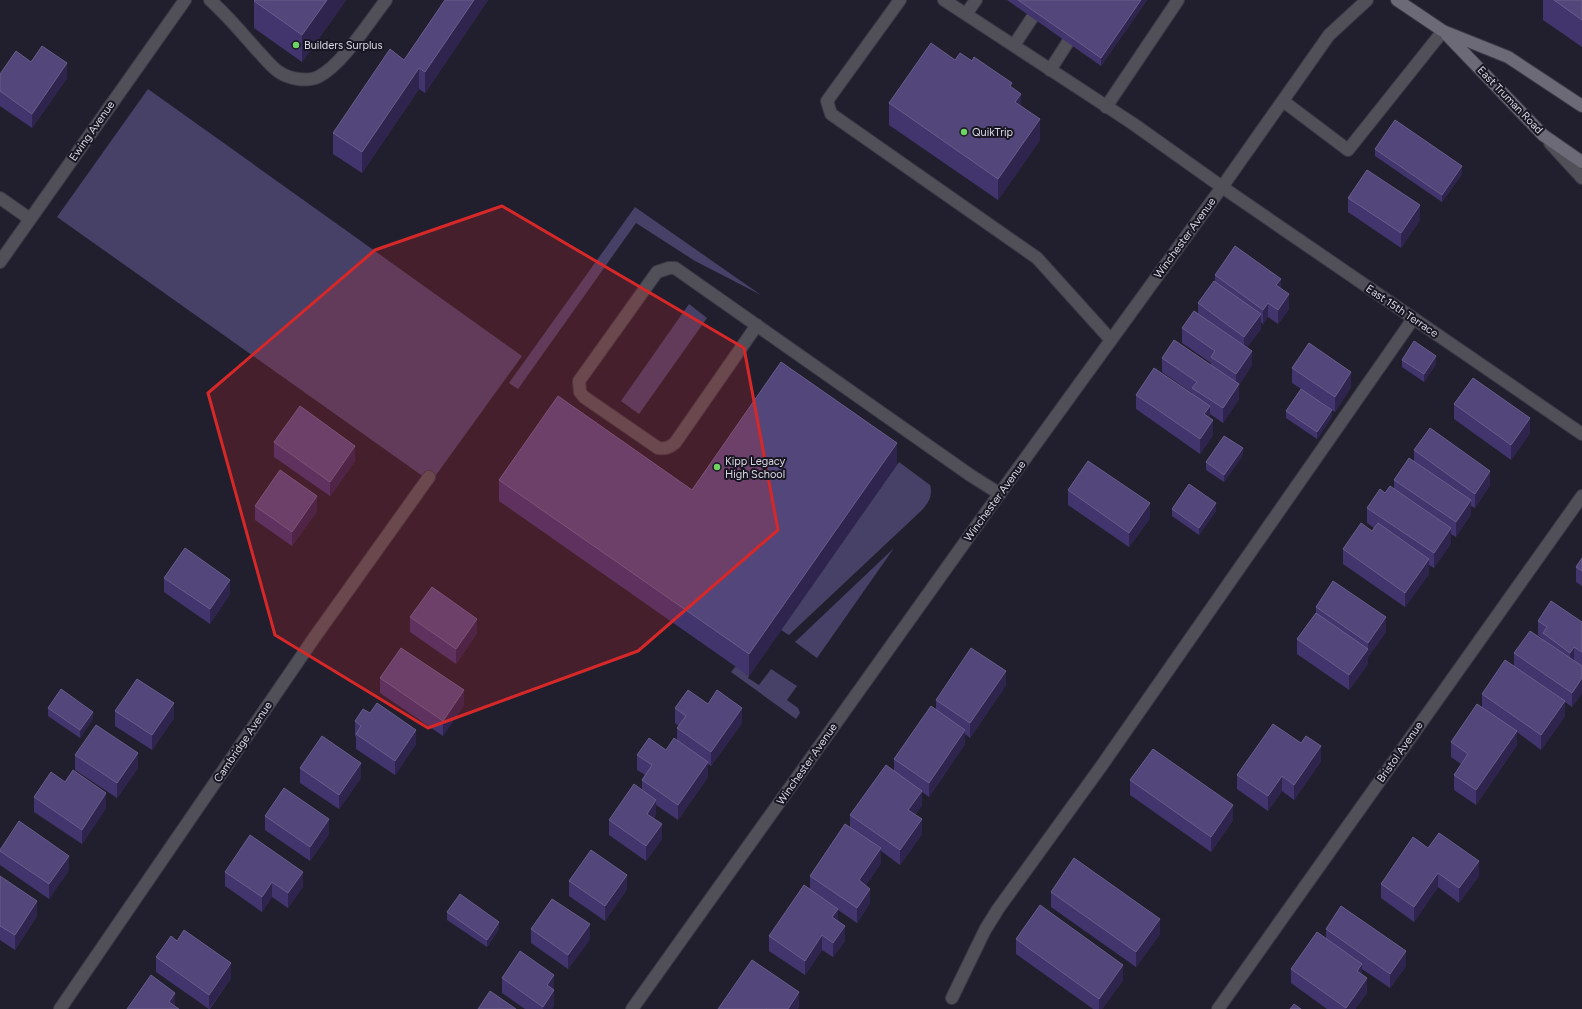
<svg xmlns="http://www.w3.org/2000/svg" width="1582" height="1009" font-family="Figtree,sans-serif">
<rect width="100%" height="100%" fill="#211f2d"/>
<g fill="#474067">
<path d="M 148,89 L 522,356 L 431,482 L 57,217 Z"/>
<path d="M 635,207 L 761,295 L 695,261 L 636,223 L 518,389 L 509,383 Z"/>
<path d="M 689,304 L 707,318 L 639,414 L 621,401 Z"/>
<path d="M 899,462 L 930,485 C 933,495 929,502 922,510 L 789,635 L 781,630 Z"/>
<path d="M 894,548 L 817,658 L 795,642 Z"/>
<path d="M 736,666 L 749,676 L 748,678 L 759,685 L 771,669 L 797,686 L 787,700 L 798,708 L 800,713 L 796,719 L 731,672 Z"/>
</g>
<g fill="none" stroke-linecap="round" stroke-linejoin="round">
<g stroke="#3b3947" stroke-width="14">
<g id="service">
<path d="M 210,0 C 227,15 241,32 256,49 C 263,56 271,67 279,72 C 289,79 307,82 318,77 C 342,65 369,22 386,0"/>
<path d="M 900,0 L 827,101 L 831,114 L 1037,258 L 1111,340"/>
<path d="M 944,0 L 1132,123 L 1222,187"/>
<path d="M 966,14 L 976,0"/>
<path d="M 1014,45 L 1032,18"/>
<path d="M 1050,70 L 1068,42"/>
<path d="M 1283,101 L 1348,150 L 1443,31"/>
<path d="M 1106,107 L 1178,0"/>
<path d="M 757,325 L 675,443 C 669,448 665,449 658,448 L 584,397 L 580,392 L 579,381 L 657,272 L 669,268 L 675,268 L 970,475 L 1000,494"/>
<path d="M 952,998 L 985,930 L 998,909 L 1100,768 L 1413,319"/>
</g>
</g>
<g stroke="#3b3947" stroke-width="14">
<g id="minor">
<path d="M 1550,143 L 1582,178"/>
<path d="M 1222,187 L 1582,434"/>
<path d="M 0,198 L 30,219"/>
<path d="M 0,262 L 185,0"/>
<path d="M 60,1009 L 314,638 L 429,477"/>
<path d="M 632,1009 L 990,507 L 1222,187 L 1329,35 L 1367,0"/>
<path d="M 1218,1009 L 1582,496"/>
</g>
</g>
<g stroke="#3b3947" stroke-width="14">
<g id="secondary">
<path d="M 1397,0 L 1443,31 L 1508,57 L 1582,106"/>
<path d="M 1447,35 L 1543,135 L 1582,162"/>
</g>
</g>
<use href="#service" stroke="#515058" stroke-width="12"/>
<use href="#minor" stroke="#515058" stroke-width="12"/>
<use href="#secondary" stroke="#6c6a76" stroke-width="12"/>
</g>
<g fill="#42346d">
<path d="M 255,0 L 346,0 L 302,62 L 254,28 L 254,1 Z"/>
<path d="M 445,0 L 488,0 L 425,93 L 419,89 L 362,173 L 333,154 L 333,133 L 404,60 Z"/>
<path d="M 1007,0 L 1147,0 L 1101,66 Z"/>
<path d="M 1543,0 L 1582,0 L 1582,47 L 1543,20 Z"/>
<path d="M 955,60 L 1012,88 L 1021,106 L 1040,140 L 998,200 L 889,125 L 889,103 Z"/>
<path d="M 31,62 L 67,78 L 32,128 L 0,106 L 0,74 Z"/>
<path d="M 1375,149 L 1462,174 L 1442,202 L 1375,156 Z"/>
<path d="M 1348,198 L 1420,220 L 1401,248 L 1348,212 Z"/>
<path d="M 1215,275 L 1281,288 L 1289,309 L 1278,324 L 1268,317 L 1263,324 L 1261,322 L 1261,329 L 1247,347 L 1252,365 L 1239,385 L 1239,399 L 1223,423 L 1210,414 L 1210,418 L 1213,435 L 1200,454 L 1136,409 L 1136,395 L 1192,394 L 1192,393 L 1162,372 L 1162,358 L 1211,365 L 1211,363 L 1182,343 L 1182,328 L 1198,313 L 1198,303 L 1215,281 Z"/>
<path d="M 1402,360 L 1436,364 L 1424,382 L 1402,367 Z"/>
<path d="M 1292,368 L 1351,387 L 1335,412 L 1319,401 L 1332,417 L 1317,439 L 1286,418 L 1286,411 L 1301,389 L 1292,383 Z"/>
<path d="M 1454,404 L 1530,433 L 1511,460 L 1454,419 Z"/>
<path d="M 274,442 L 355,461 L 330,496 L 274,457 Z"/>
<path d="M 1414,450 L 1490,485 L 1475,508 L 1471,506 L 1471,514 L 1456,537 L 1451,534 L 1451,543 L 1434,568 L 1429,565 L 1429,574 L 1405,607 L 1343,564 L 1343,549 L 1372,531 L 1374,528 L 1367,523 L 1367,508 L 1385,493 L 1394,489 L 1394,480 L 1414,461 Z"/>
<path d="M 1243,455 L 1224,482 L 1206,470 L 1206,462 Z"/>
<path d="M 897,464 L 749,676 L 499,501 L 499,480 L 692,490 Z"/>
<path d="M 1068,490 L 1150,518 L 1129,547 L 1068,505 Z"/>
<path d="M 255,506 L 317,511 L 292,546 L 255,520 Z"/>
<path d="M 1172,509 L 1216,511 L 1199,535 L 1172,516 Z"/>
<path d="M 1582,558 L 1582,586 L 1576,582 L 1576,567 Z"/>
<path d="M 164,578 L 230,594 L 210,624 L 164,592 Z"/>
<path d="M 1316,607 L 1386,632 L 1368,657 L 1368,664 L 1349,690 L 1297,654 L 1297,639 L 1316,613 Z"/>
<path d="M 410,617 L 477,633 L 456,664 L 410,632 Z"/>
<path d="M 1538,621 L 1582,622 L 1582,693 L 1572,707 L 1565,702 L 1565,716 L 1541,750 L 1517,732 L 1517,745 L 1476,805 L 1454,790 L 1454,775 L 1461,764 L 1451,757 L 1451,742 L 1482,707 L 1482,694 L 1514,666 L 1514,653 L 1543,640 L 1543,639 L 1538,635 Z"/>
<path d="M 380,678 L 464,705 L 443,736 L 380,693 Z"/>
<path d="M 1006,685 L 970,738 L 965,734 L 965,744 L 929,797 L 922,792 L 922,805 L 915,815 L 922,834 L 900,865 L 881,851 L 881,863 L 866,885 L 870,903 L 857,923 L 838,910 L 838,921 L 845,941 L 833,957 L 822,950 L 805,975 L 769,951 L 769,936 L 810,888 L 810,876 L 850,827 L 850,815 L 894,771 L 894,759 L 936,710 L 936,700 Z"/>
<path d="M 708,704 L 742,723 L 711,766 L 708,764 L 708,777 L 678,820 L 656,805 L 656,814 L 654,818 L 662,839 L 646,861 L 609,835 L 609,820 L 642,789 L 642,780 L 645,775 L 637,770 L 637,755 L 666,750 L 677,741 L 677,728 L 679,726 L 675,723 L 675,708 Z"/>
<path d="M 48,708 L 93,719 L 80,738 L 48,716 Z"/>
<path d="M 115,711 L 174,718 L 152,750 L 115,726 Z"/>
<path d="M 370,713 L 416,744 L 395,775 L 356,749 L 356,737 L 355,736 L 355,721 Z"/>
<path d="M 75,755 L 138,768 L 117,798 L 75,770 Z"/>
<path d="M 1321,761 L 1294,800 L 1282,791 L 1268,811 L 1237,789 L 1237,775 Z"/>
<path d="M 300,768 L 361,778 L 339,809 L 300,783 Z"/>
<path d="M 1130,780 L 1233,820 L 1211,852 L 1130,795 Z"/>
<path d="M 65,782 L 106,808 L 82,844 L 34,812 L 34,797 Z"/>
<path d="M 265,816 L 329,834 L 310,861 L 265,830 Z"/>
<path d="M 1428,848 L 1479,876 L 1459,903 L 1438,887 L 1414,922 L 1381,898 L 1381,884 Z"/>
<path d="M 0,850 L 69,870 L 49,899 L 0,865 Z"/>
<path d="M 225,872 L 303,887 L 288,908 L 272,897 L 262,912 L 225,886 Z"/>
<path d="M 0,876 L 37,916 L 15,950 L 0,940 Z"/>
<path d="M 569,881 L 627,889 L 605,921 L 569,896 Z"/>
<path d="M 1051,892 L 1160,934 L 1136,967 L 1051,907 Z"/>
<path d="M 447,912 L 499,929 L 487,947 L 447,920 Z"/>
<path d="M 531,929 L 590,939 L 568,969 L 531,943 Z"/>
<path d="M 1326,929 L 1406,966 L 1390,988 L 1362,969 L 1362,975 L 1367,993 L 1355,1009 L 1327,1009 L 1291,983 L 1291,969 L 1326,939 Z"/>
<path d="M 1016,939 L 1123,980 L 1102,1009 L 1093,1009 L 1016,954 Z"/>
<path d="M 156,957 L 231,978 L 210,1009 L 209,1009 L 156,972 Z"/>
<path d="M 502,978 L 554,1005 L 552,1009 L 525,1009 L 502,993 Z"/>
</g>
<g fill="#2e244e">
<path d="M 327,0 L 346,0 L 302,62 L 302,35 Z"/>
<path d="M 474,0 L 488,0 L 425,93 L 425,72 Z"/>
<path d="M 1141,0 L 1147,0 L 1101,66 L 1101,58 Z"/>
<path d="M 67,63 L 67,78 L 32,128 L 32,114 Z"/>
<path d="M 419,68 L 419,89 L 362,173 L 362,152 Z"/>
<path d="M 1021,94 L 1021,115 L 1015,102 Z"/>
<path d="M 1040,119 L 1040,140 L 998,200 L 998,179 Z"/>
<path d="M 1462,166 L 1462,174 L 1442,202 L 1442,195 Z"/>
<path d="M 1420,205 L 1420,220 L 1401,248 L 1401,233 Z"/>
<path d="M 1281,279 L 1281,294 L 1276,285 Z"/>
<path d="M 1289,294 L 1289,309 L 1278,324 L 1278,310 Z"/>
<path d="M 1268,303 L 1268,317 L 1263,324 L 1263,310 Z"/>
<path d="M 1261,314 L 1261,329 L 1244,352 L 1244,337 Z"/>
<path d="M 1252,351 L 1252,365 L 1239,385 L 1239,399 L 1223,423 L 1223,408 L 1236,388 L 1236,374 Z"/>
<path d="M 1436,356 L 1436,364 L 1424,382 L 1424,374 Z"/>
<path d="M 1351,372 L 1351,387 L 1335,412 L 1335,397 Z"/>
<path d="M 1210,406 L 1210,421 L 1204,414 Z"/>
<path d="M 1332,410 L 1332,417 L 1317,439 L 1317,432 Z"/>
<path d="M 1530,418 L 1530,433 L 1511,460 L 1511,445 Z"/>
<path d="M 1213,420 L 1213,435 L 1200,454 L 1200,439 Z"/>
<path d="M 897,443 L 897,464 L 749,676 L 749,654 Z"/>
<path d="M 355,446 L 355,461 L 330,496 L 330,482 Z"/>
<path d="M 1243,448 L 1243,455 L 1224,482 L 1224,475 Z"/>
<path d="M 1490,471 L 1490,485 L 1475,508 L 1475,494 Z"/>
<path d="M 317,496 L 317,511 L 292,546 L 292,532 Z"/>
<path d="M 1471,500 L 1471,514 L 1456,537 L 1456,522 Z"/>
<path d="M 1150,503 L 1150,518 L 1129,547 L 1129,533 Z"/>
<path d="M 1216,503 L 1216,511 L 1199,535 L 1199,528 Z"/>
<path d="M 1451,528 L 1451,543 L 1434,568 L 1434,553 Z"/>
<path d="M 1429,559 L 1429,574 L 1405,607 L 1405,593 Z"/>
<path d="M 230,580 L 230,594 L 210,624 L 210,609 Z"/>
<path d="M 1386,617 L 1386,632 L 1368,657 L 1368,643 Z"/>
<path d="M 477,619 L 477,633 L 456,664 L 456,649 Z"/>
<path d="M 1574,647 L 1574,662 L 1570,667 L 1570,653 Z"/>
<path d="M 1368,649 L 1368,664 L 1349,690 L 1349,675 Z"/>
<path d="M 1006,671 L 1006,685 L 970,738 L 970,723 Z"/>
<path d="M 1582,678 L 1582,693 L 1572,707 L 1572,693 Z"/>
<path d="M 464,690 L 464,705 L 443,736 L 443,721 Z"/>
<path d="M 1565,701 L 1565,716 L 1541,750 L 1541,735 Z"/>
<path d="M 174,703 L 174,718 L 152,750 L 152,735 Z"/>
<path d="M 742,708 L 742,723 L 711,766 L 711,752 Z"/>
<path d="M 93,712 L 93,719 L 80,738 L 80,730 Z"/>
<path d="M 416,730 L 416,744 L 395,775 L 395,761 Z"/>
<path d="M 965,730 L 965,744 L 929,797 L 929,783 Z"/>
<path d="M 1517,731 L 1517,745 L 1476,805 L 1476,790 Z"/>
<path d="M 1321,746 L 1321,761 L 1294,800 L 1294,785 Z"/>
<path d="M 138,753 L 138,768 L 117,798 L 117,783 Z"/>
<path d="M 708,762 L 708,777 L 678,820 L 678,805 Z"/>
<path d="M 361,763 L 361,778 L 339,809 L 339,795 Z"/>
<path d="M 1282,776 L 1282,791 L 1268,811 L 1268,796 Z"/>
<path d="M 922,791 L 922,805 L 908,825 L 908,810 Z"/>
<path d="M 106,793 L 106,808 L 82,844 L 82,830 Z"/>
<path d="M 656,800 L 656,814 L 647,828 L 647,814 Z"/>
<path d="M 1233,805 L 1233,820 L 1211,852 L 1211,837 Z"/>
<path d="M 329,819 L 329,834 L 310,861 L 310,847 Z"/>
<path d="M 922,819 L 922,834 L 900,865 L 900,850 Z"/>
<path d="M 662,824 L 662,839 L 646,861 L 646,846 Z"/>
<path d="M 881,848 L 881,863 L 859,895 L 859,880 Z"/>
<path d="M 69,856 L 69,870 L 49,899 L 49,884 Z"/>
<path d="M 1479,861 L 1479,876 L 1459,903 L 1459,888 Z"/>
<path d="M 303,872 L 303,887 L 288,908 L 288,893 Z"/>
<path d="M 1438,873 L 1438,887 L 1414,922 L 1414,907 Z"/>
<path d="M 627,875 L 627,889 L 605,921 L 605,906 Z"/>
<path d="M 272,882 L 272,897 L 262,912 L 262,897 Z"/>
<path d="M 870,889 L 870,903 L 857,923 L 857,908 Z"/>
<path d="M 37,901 L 37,916 L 15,950 L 15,935 Z"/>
<path d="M 838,909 L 838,923 L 832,917 Z"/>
<path d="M 1160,919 L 1160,934 L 1136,967 L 1136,952 Z"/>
<path d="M 499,922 L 499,929 L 487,947 L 487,940 Z"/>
<path d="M 590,924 L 590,939 L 568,969 L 568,955 Z"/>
<path d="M 845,926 L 845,941 L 833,957 L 833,943 Z"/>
<path d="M 822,935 L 822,950 L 805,975 L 805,961 Z"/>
<path d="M 1406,951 L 1406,966 L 1390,988 L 1390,974 Z"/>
<path d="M 231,963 L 231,978 L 209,1009 L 209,995 Z"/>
<path d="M 1362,964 L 1362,979 L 1357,971 Z"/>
<path d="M 1123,965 L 1123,980 L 1102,1009 L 1099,1009 L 1099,999 Z"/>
<path d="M 554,975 L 554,990 L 547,1000 L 547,985 Z"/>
<path d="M 1367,978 L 1367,993 L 1355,1009 L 1346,1009 L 1346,1008 Z"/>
<path d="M 554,990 L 554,1005 L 552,1009 L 543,1009 L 543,1007 Z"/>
<path d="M 799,992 L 799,1007 L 798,1009 L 788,1009 Z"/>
<path d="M 175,993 L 175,1007 L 169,1002 Z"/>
</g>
<g fill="#53467a" stroke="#685d8a">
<path d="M 255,0 L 327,0 L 302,35 L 254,1 Z"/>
<path d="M 445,0 L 474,0 L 425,72 L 419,68 L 362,152 L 333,133 L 390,49 L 404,60 Z"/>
<path d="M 1018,0 L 1141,0 L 1101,58 Z"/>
<path d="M 1554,0 L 1582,0 L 1582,20 Z"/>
<path d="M 931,43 L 955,60 L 960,53 L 972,61 L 974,57 L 1012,83 L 1010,86 L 1021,94 L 1015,102 L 1040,119 L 998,179 L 889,103 Z"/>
<path d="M 42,46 L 67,63 L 32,114 L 0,91 L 0,74 L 16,51 L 31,62 Z"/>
<path d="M 1395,120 L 1462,166 L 1442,195 L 1375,149 Z"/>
<path d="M 1367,170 L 1420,205 L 1401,233 L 1348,198 Z"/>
<path d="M 1235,246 L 1281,279 L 1276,285 L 1289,294 L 1278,310 L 1268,303 L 1263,310 L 1215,275 Z"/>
<path d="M 1214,281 L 1261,314 L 1244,337 L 1198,303 Z"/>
<path d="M 1194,311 L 1252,351 L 1236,374 L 1211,357 L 1215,351 L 1182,328 Z"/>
<path d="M 1174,340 L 1239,384 L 1223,408 L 1192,388 L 1197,382 L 1162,358 Z"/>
<path d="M 1414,341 L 1436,356 L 1424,374 L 1402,360 Z"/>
<path d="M 1309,343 L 1351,372 L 1335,397 L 1292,368 Z"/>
<path d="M 781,362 L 897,443 L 749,654 L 499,480 L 558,396 L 692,490 Z"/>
<path d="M 1154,368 L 1210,406 L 1204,414 L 1213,420 L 1200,439 L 1136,395 Z"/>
<path d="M 1473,378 L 1530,418 L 1511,445 L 1454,404 Z"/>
<path d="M 1301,389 L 1332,410 L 1317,432 L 1286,411 Z"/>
<path d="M 300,406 L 355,446 L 330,482 L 274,442 Z"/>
<path d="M 1430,428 L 1490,471 L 1475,494 L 1414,450 Z"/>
<path d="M 1224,436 L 1243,448 L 1224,475 L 1206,462 Z"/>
<path d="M 1409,458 L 1471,500 L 1456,522 L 1394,480 Z"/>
<path d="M 1088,461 L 1150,503 L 1129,533 L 1068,490 Z"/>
<path d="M 280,470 L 317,496 L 292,532 L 255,506 Z"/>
<path d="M 1189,484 L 1216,503 L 1199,528 L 1172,509 Z"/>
<path d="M 1390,486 L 1451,528 L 1434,553 L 1367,508 L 1380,489 L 1385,493 Z"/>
<path d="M 1361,523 L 1372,531 L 1378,523 L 1429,559 L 1405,593 L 1343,549 Z"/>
<path d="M 185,548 L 230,580 L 210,609 L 164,578 Z"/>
<path d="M 1582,558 L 1582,571 L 1576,567 Z"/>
<path d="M 1333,581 L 1386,617 L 1368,643 L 1316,607 Z"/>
<path d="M 432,587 L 477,619 L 456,649 L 410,617 Z"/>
<path d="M 1551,601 L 1582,622 L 1582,652 L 1574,647 L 1570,653 L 1543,633 L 1547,627 L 1538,621 Z"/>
<path d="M 1316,613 L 1368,649 L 1349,675 L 1297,639 Z"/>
<path d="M 1530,631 L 1582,666 L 1582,678 L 1572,693 L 1514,653 Z"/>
<path d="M 401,648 L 464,690 L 443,721 L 380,678 Z"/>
<path d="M 971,648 L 1006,671 L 970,723 L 936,700 Z"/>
<path d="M 1505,660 L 1565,701 L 1541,735 L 1482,694 Z"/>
<path d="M 137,679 L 174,703 L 152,735 L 115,711 Z"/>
<path d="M 61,689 L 93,712 L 80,730 L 48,708 Z"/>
<path d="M 688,690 L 708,704 L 717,690 L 742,708 L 711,752 L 677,728 L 686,716 L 675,708 Z"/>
<path d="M 377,703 L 416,730 L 395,761 L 356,734 L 361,726 L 355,721 L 363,709 L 370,713 Z"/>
<path d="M 1477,704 L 1517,731 L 1476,790 L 1454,775 L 1468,754 L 1451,742 Z"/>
<path d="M 931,706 L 965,730 L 929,783 L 894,759 Z"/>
<path d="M 1273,724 L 1301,743 L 1306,736 L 1321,746 L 1294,785 L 1282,776 L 1268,796 L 1237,775 Z"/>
<path d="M 96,725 L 138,753 L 117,783 L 75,755 Z"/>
<path d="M 322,736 L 361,763 L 339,795 L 300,768 Z"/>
<path d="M 649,738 L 666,750 L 674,738 L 708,762 L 678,805 L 642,780 L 652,765 L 637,755 Z"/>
<path d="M 1153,749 L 1233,805 L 1211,837 L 1130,780 Z"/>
<path d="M 886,765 L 922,791 L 908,810 L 922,819 L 900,850 L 850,815 Z"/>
<path d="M 73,770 L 106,793 L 82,830 L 34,797 L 51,772 L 65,782 Z"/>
<path d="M 634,784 L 656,800 L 647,814 L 662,824 L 646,846 L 609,820 Z"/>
<path d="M 284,788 L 329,819 L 310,847 L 265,816 Z"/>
<path d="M 19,821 L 69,856 L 49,884 L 0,851 L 0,850 Z"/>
<path d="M 845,824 L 881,848 L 859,880 L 870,889 L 857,908 L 810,876 Z"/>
<path d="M 1439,833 L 1479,861 L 1459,888 L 1438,873 L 1414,907 L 1381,884 L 1413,837 L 1428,848 Z"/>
<path d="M 250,835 L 303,872 L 288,893 L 272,882 L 262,897 L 225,872 Z"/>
<path d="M 591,850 L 627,875 L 605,906 L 569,881 Z"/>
<path d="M 1074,858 L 1160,919 L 1136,952 L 1051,892 Z"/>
<path d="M 0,876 L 37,901 L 15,935 L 0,926 Z"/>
<path d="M 804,885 L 838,909 L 832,917 L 845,926 L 833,943 L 822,935 L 805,961 L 769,936 Z"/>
<path d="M 460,894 L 499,922 L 487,940 L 447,912 Z"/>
<path d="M 552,899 L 590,924 L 568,955 L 531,929 Z"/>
<path d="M 1040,905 L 1123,965 L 1099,999 L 1016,939 Z"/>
<path d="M 1341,906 L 1406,951 L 1390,974 L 1326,929 Z"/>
<path d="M 184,930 L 231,963 L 209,995 L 156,957 L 171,936 L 177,941 Z"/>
<path d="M 1317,932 L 1362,964 L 1357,971 L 1367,978 L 1346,1008 L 1291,969 Z"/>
<path d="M 520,951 L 554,975 L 547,985 L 554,990 L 543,1007 L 502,978 Z"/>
<path d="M 752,960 L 799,992 L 788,1009 L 769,1009 L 767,1008 L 766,1009 L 718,1009 Z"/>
<path d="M 151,975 L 175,993 L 169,1002 L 179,1009 L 127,1009 Z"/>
<path d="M 490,991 L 516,1009 L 478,1009 Z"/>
<path d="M 1294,1004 L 1301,1009 L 1290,1009 Z"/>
</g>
<path fill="#d62828" fill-opacity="0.2" stroke="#d62828" stroke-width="3" stroke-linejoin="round" d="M 502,206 L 744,348 L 778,530 L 638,651 L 428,728 L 275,635 L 208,393 L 375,250 Z"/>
<g fill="#6ed361" stroke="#181623" stroke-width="1.5">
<circle cx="296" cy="45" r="4"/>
<circle cx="964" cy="132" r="4"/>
<circle cx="717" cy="467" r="4"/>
</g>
<g text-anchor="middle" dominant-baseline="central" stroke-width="4" stroke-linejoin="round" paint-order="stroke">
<g font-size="11" fill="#dbdae4" stroke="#181623" text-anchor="start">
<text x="304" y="45">Builders Surplus</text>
<text x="972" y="132">QuikTrip</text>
<text x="725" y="461">Kipp Legacy<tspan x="725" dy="13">High School</tspan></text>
</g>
<g font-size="11" fill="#dbdae4" stroke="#181623">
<text transform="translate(1510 100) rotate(46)">East Truman Road</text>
<text transform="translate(92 131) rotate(-55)">Ewing Avenue</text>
<text transform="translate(1185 238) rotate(-54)">Winchester Avenue</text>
<text transform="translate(1402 311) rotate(34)">East 15th Terrace</text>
<text transform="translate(995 501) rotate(-54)">Winchester Avenue</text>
<text transform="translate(243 742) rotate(-56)">Cambridge Avenue</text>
<text transform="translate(1400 752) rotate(-55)">Bristol Avenue</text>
<text transform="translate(807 764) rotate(-55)">Winchester Avenue</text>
</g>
</g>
</svg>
